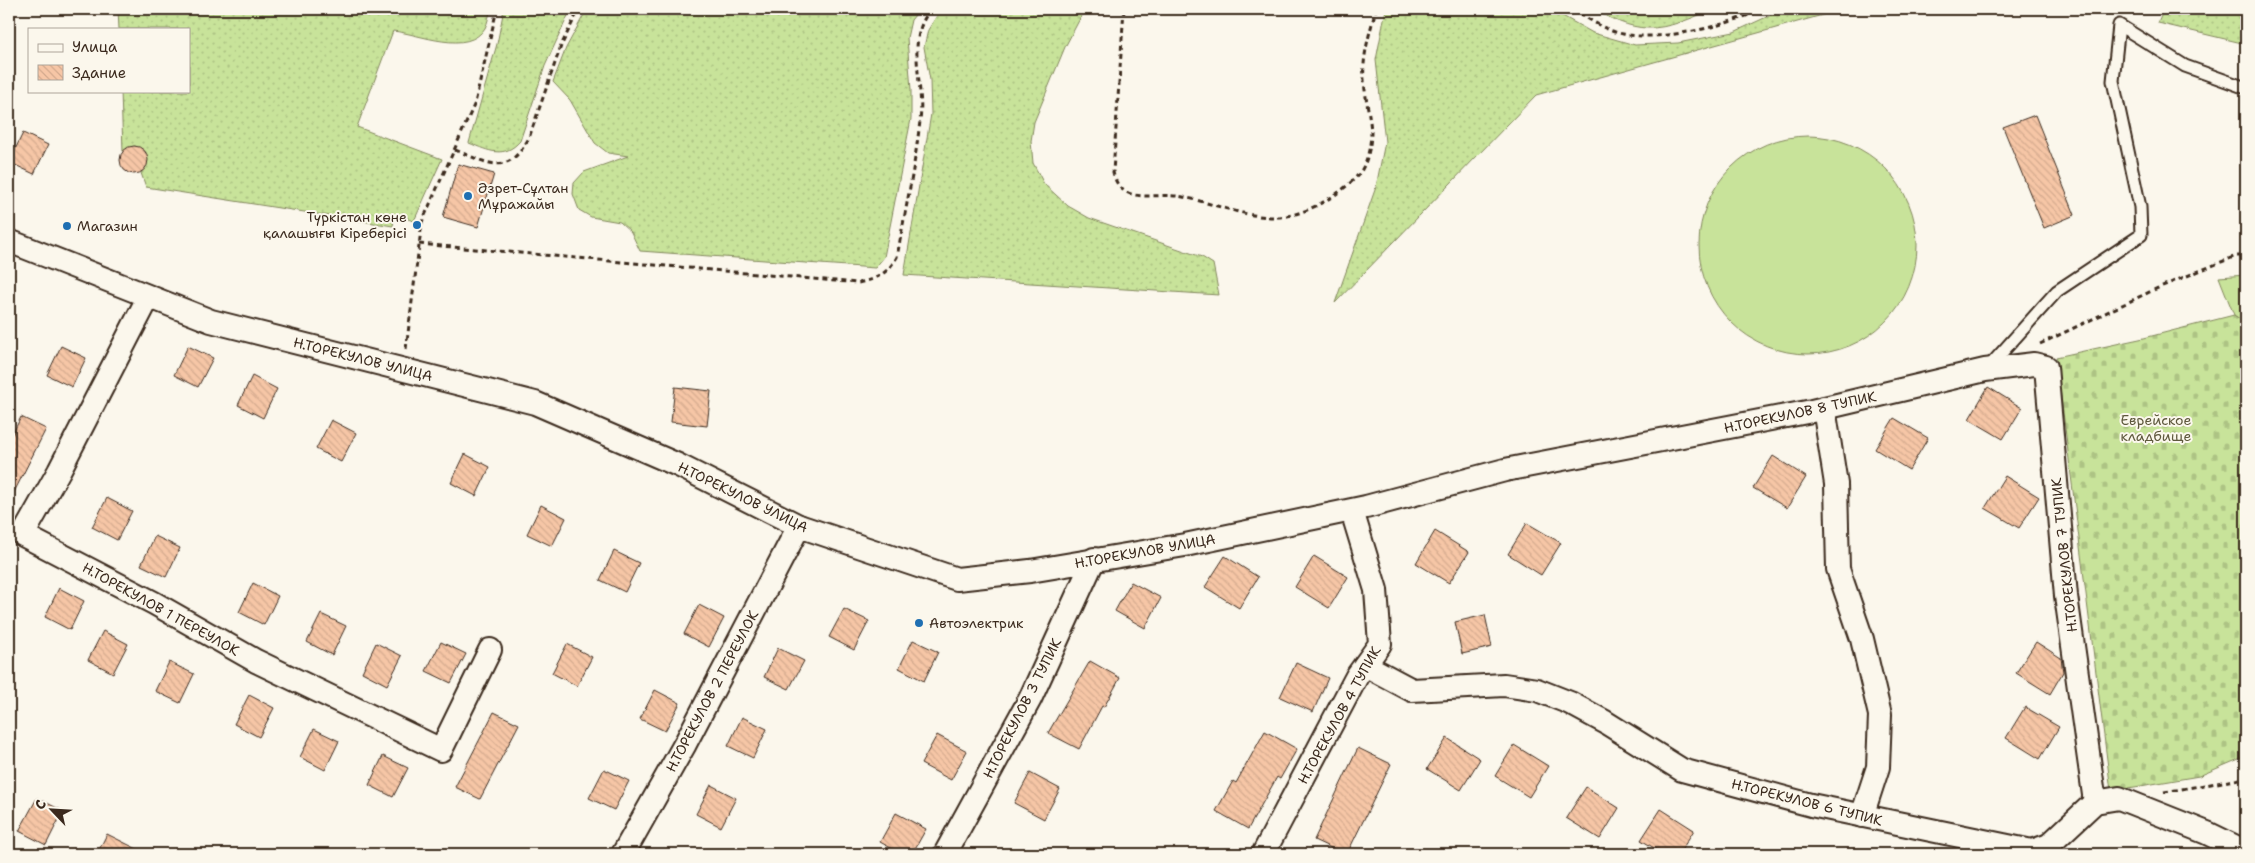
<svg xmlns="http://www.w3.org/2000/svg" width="2255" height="863" font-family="'Shantell Sans',sans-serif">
<defs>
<pattern id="grass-dots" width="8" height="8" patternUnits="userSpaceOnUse" patternTransform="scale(1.25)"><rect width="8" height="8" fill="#c8e39a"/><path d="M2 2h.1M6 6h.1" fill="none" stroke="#adc384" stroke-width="1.8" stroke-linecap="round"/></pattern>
<pattern id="cemetery-stones" width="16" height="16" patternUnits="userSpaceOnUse" patternTransform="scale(1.25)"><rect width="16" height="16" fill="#c8e39a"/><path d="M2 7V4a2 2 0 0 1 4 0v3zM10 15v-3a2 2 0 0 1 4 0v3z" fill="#adc384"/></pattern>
<pattern id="building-back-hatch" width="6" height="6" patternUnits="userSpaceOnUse" patternTransform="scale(1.25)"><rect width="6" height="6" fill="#f6c6a6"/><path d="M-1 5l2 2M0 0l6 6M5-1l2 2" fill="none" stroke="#d4aa8e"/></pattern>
</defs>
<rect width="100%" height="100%" fill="#fbf7ec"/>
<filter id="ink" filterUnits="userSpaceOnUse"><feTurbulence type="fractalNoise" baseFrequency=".02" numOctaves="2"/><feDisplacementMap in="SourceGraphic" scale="10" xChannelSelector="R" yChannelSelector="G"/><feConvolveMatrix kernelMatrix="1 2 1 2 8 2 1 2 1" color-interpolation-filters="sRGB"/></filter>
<g filter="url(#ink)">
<g fill="url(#grass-dots)" stroke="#82865c">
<path d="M 118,9 L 491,9 C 489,15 488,22 485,28 C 468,56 420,34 393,31 L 357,127 L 442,159 L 414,221 L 398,216 L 394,219 L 393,226 L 146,187 L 141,173 L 147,165 L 146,152 L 135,146 L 126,149 L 123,152 L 121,91 L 189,91 L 189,29 L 119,29 Z"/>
<path d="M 504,9 L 571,9 L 545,66 L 520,141 C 504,159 489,151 469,143 L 497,44 Z"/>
<path d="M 587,9 L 920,9 L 911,20 L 907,38 L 911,90 L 911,119 L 884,257 L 875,268 L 640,251 L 631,232 L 620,222 L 591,217 L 579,210 L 573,194 L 574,183 L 584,172 L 628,156 L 608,153 L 595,143 L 570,100 L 553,82 L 566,48 Z"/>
<path d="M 941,9 L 1085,9 L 1065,47 L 1034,122 L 1031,141 L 1033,163 L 1044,184 L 1068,206 L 1089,218 L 1202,257 L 1213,264 L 1219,295 L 904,275 L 931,114 L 930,80 L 924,47 L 928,30 Z"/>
<path d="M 1386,9 L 1550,9 L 1593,33 L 1635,45 L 1678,43 L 1734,32 L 1784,9 L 1844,9 L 1536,95 L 1335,303 L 1376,187 L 1385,142 L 1376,60 Z"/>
<path d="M 1593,9 L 1711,9 C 1695,18 1666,29 1648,28 C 1629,28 1609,18 1593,9 Z"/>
<path d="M 2164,9 L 2234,9 L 2246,12 L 2246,44 L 2158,23 Z"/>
</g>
<path fill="url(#cemetery-stones)" stroke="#82865c" d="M 2234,315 L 2246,323 L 2246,756 L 2199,776 L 2111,791 L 2056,357 L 2144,338 Z"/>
<g fill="#c8e39a" stroke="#82865c">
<circle cx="1808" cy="245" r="109"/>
<path d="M 2246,275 L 2246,323 L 2234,315 L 2219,277 Z"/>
</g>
<g fill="url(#building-back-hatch)" stroke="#3b2a1e">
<path d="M 2035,115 L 2075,215 L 2044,228 L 2003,127 Z"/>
<path d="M 23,133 L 48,145 L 34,174 L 9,162 Z"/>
<circle cx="134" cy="160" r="14"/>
<path d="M 458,164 L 494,174 L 478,227 L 443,217 Z"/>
<path d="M 61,346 L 86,358 L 72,387 L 47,375 Z"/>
<path d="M 188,346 L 213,358 L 198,387 L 174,375 Z"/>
<path d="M 252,376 L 277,389 L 263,418 L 238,405 Z"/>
<path d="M 675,387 L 711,391 L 707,426 L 671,422 Z"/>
<path d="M 1988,387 L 2022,408 L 2003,439 L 1969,419 Z"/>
<path d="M 21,417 L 46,429 L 9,502 L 9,441 Z"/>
<path d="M 1894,418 L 1928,438 L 1909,470 L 1875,449 Z"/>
<path d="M 331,420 L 356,433 L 341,462 L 316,449 Z"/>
<path d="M 465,454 L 490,467 L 476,496 L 451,483 Z"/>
<path d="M 1773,456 L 1806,477 L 1787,508 L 1753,488 Z"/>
<path d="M 2005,476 L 2039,497 L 2019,528 L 1985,508 Z"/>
<path d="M 107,498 L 132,511 L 117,540 L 92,527 Z"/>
<path d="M 541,505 L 566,518 L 552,546 L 527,534 Z"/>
<path d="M 1527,523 L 1561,543 L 1541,575 L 1508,554 Z"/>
<path d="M 1435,531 L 1469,552 L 1449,583 L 1416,563 Z"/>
<path d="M 155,536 L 180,548 L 166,577 L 141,565 Z"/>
<path d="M 614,551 L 639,563 L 625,592 L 600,580 Z"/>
<path d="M 1225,556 L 1258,577 L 1239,608 L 1205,587 Z"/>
<path d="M 1314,556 L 1348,577 L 1329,608 L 1295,587 Z"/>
<path d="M 1131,582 L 1161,598 L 1145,628 L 1115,611 Z"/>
<path d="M 253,583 L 278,596 L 264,625 L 239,612 Z"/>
<path d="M 59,588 L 84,601 L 70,630 L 45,617 Z"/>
<path d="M 699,605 L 724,618 L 709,647 L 684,634 Z"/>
<path d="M 844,609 L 869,621 L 854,650 L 829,637 Z"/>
<path d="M 321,614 L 346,626 L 332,655 L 307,642 Z"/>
<path d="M 1485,615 L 1492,647 L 1462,654 L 1455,622 Z"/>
<path d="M 103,631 L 128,644 L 113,673 L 88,660 Z"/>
<path d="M 913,640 L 938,652 L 924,681 L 899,668 Z"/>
<path d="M 441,642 L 466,654 L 451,683 L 426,671 Z"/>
<path d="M 2036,642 L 2061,658 L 2063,672 L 2050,694 L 2016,673 Z"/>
<path d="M 376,643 L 402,656 L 387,685 L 362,672 Z"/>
<path d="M 567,644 L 592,657 L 577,686 L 552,673 Z"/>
<path d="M 778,648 L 804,661 L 789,689 L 764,677 Z"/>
<path d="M 1090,661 L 1120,678 L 1104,707 L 1102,706 L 1079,749 L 1048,733 Z"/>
<path d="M 169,662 L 194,674 L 180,703 L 155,691 Z"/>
<path d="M 1296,663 L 1328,678 L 1313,712 L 1280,697 Z"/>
<path d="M 655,690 L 680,703 L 665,731 L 640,719 Z"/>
<path d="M 249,695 L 274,708 L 259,737 L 234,724 Z"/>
<path d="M 2025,707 L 2059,727 L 2040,759 L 2006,738 Z"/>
<path d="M 494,712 L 519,724 L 480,799 L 455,787 Z"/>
<path d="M 742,717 L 767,729 L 753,758 L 728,746 Z"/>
<path d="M 314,729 L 339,741 L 325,770 L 300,757 Z"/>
<path d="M 1265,731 L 1297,749 L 1280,779 L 1277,777 L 1248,829 L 1216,811 L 1233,781 L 1236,783 Z"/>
<path d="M 937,735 L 967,751 L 951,780 L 921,764 Z"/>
<path d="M 1447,738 L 1480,759 L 1461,790 L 1427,769 Z"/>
<path d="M 1514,745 L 1548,766 L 1529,797 L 1495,776 Z"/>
<path d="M 1358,748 L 1391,764 L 1347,854 L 1344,854 L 1314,840 Z"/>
<path d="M 383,756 L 408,768 L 393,797 L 369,785 Z"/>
<path d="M 604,769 L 629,781 L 614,810 L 589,798 Z"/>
<path d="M 1030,773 L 1060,789 L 1044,819 L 1014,803 Z"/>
<path d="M 711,785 L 736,798 L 721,827 L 696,814 Z"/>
<path d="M 1586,787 L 1619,808 L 1600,839 L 1566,818 Z"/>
<path d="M 37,798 L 63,811 L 46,845 L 19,831 Z"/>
<path d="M 1661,809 L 1694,830 L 1679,854 L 1664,854 L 1641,840 Z"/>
<path d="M 896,813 L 926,829 L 912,854 L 902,854 L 880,842 Z"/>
<path d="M 107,834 L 147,854 L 97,854 Z"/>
</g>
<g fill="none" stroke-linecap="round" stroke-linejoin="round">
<g stroke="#3b2a1e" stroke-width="15">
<path id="service" d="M 1987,369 L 2057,291 L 2141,235 L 2140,207 L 2113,81 L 2119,25 L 2185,66 L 2246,88"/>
</g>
<g stroke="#3b2a1e" stroke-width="26">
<g id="minor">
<path d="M 9,241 L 211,321 L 535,403 L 678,465 L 799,526 L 957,579 L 1030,571 L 1185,545 L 1366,507 L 1505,470 L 1812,411 L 1985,370 L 2034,364 L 2046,367 L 2066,596 L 2095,802"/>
<path d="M 148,298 L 59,471 L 23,535 L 154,603 L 256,661 L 441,750 L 490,650"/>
<path d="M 1824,408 L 1836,484 L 1838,569 L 1862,639 L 1880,715 L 1878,767 L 1862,816"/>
<path d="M 1365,665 L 1412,690 L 1504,685 L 1537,690 L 1570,703 L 1605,722 L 1682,770 L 1811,805 L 2032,851 L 2049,845 L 2095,802 L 2119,798 L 2207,833 L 2246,852"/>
<path d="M 623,854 L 685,744 L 799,526"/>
<path d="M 945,854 L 1030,699 L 1094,559"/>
<path d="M 1263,854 L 1357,676 L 1380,644 L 1376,590 L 1352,511"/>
</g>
</g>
<g stroke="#3b2a1e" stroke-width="3" stroke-dasharray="5 4" stroke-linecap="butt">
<path d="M 1124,9 L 1113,172 C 1121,208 1155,191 1183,197 C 1213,203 1243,217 1275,217 C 1301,218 1341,195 1358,175 C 1367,165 1371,145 1371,132 C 1370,115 1365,97 1364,80 C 1362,56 1370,32 1376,9"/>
<path d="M 1572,9 C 1588,18 1605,31 1623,34 C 1661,42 1728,26 1762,9"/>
<path d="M 455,150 C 490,164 507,177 529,138 L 561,46 L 579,9"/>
<path d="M 419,244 L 858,283 C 877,279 887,274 897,257 C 905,212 915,166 920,121 C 925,84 904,41 931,9"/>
<path d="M 2040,344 L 2160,287 L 2236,256 L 2246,256"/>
<path d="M 406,349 L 422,222 L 475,103 L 497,9"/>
<path d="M 2164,792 L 2246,778"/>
</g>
<use href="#service" stroke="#fbf7ec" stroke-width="11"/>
<use href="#minor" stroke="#fbf7ec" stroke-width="22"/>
</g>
</g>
<g fill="#1f6fb2" stroke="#fbf7ec" stroke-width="2">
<circle cx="468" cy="196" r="5"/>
<circle cx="417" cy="225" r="5"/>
<circle cx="67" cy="226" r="5"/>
<circle cx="919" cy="623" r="5"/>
</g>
<g text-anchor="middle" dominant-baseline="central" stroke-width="4" stroke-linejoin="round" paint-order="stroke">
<g font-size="14" fill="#3b2a1e" stroke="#fbf7ec" text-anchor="start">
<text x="478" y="188">Әзрет-Сұлтан<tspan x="478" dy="16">Мұражайы</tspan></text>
<text x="407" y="217" text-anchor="end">Түркістан көне<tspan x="407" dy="16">қалашығы Кіреберісі</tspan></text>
<text x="77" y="226">Магазин</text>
<text x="929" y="623">Автоэлектрик</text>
</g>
<g font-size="14" fill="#3b2a1e" stroke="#fbf7ec">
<text transform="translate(363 359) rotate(14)">Н.ТОРЕКУЛОВ УЛИЦА</text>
<text transform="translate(1800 412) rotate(-12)">Н.ТОРЕКУЛОВ 8 ТУПИК</text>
<text transform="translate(743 497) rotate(26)">Н.ТОРЕКУЛОВ УЛИЦА</text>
<text transform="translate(1145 551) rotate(-10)">Н.ТОРЕКУЛОВ УЛИЦА</text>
<text transform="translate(2064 555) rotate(-96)">Н.ТОРЕКУЛОВ 7 ТУПИК</text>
<text transform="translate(161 609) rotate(29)">Н.ТОРЕКУЛОВ 1 ПЕРЕУЛОК</text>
<text transform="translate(712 691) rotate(-62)">Н.ТОРЕКУЛОВ 2 ПЕРЕУЛОК</text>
<text transform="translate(1022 708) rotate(-63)">Н.ТОРЕКУЛОВ 3 ТУПИК</text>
<text transform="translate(1339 715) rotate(-61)">Н.ТОРЕКУЛОВ 4 ТУПИК</text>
<text transform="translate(1807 802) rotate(14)">Н.ТОРЕКУЛОВ 6 ТУПИК</text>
</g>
<g font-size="14" fill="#5e583d" stroke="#fbf7ec">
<text x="2156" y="420">Еврейское<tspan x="2156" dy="16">кладбище</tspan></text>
</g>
</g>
<rect width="2255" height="863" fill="none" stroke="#fbf7ec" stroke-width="30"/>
<rect x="15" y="15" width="2225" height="833" fill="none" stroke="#3b2a1e" stroke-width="2" filter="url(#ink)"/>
<rect x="28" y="28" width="162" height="65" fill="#fbf7ec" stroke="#aea59a"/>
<rect x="38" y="44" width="25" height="8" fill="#fbf7ec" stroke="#aea59a"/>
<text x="72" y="52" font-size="15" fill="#3b2a1e">Улица</text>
<rect x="38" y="65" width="25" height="15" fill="url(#building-back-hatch)" stroke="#aea59a"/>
<text x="72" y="78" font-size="15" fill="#3b2a1e">Здание</text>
<g transform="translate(52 810) rotate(295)" stroke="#fbf7ec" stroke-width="4" paint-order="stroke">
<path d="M0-4L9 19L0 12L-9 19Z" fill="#3b2a1e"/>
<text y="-8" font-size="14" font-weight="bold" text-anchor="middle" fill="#3b2a1e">С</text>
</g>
</svg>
